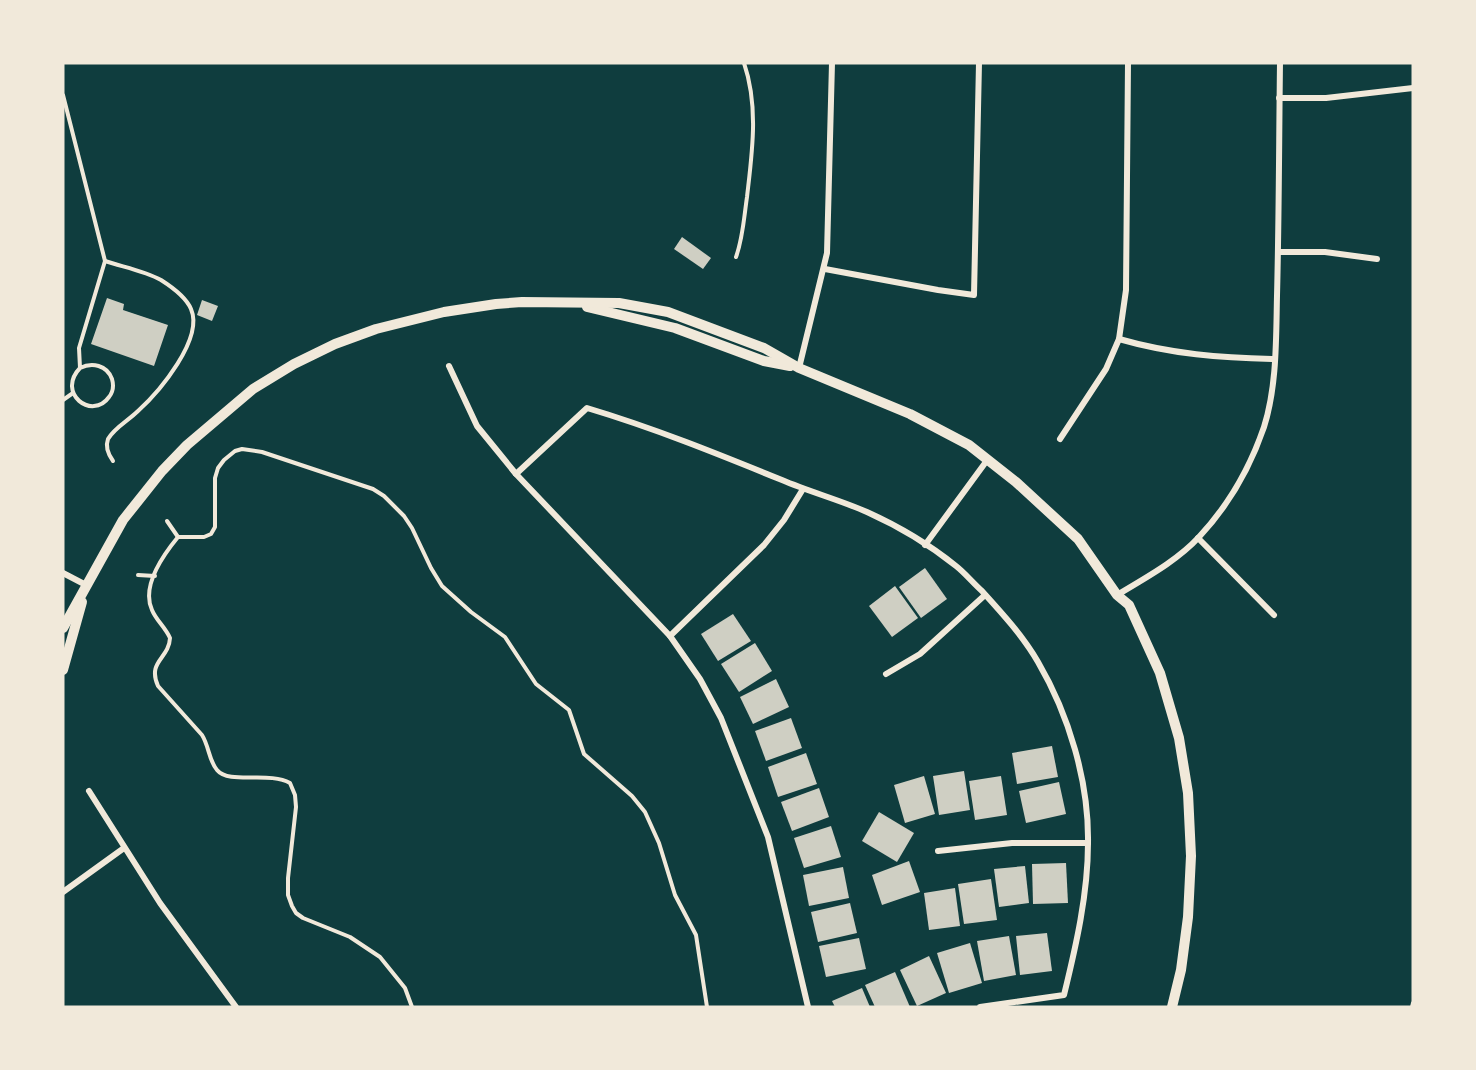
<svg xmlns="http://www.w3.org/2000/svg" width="1476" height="1070" font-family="Karla,sans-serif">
<rect width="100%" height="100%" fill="#0f3d3e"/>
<g fill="#cfcfc3">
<path d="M 682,237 L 711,258 L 703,269 L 674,249 Z"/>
<path d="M 107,298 L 124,304 L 123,310 L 168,325 L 154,366 L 91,344 Z"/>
<path d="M 202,300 L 218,306 L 212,321 L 197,315 Z"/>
<path d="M 925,568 L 947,599 L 921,618 L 899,587 Z"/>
<path d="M 895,586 L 918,618 L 892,637 L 869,606 Z"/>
<path d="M 733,614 L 751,641 L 718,661 L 701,634 Z"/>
<path d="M 755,643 L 772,671 L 739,692 L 721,664 Z"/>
<path d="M 776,679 L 789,707 L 753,724 L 740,697 Z"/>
<path d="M 791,718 L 802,748 L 766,761 L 755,731 Z"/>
<path d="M 1052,746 L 1058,777 L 1017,784 L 1012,753 Z"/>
<path d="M 806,753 L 817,784 L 778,797 L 768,767 Z"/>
<path d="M 964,771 L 970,810 L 939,815 L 933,776 Z"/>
<path d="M 924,776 L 935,814 L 905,823 L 894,785 Z"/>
<path d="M 1001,776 L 1007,815 L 975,820 L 969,781 Z"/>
<path d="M 1059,782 L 1066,814 L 1026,823 L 1019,791 Z"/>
<path d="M 819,788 L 829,817 L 792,831 L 781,802 Z"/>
<path d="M 879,812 L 914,833 L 897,862 L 862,841 Z"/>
<path d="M 831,826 L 841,857 L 804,868 L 794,838 Z"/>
<path d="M 909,861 L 920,892 L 882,905 L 872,875 Z"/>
<path d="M 1066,863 L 1068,903 L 1033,904 L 1032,864 Z"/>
<path d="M 1025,866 L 1029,903 L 999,907 L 994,869 Z"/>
<path d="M 843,867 L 849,898 L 809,906 L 803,875 Z"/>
<path d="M 991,879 L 997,920 L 964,924 L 958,884 Z"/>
<path d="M 955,888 L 960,926 L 929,930 L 924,893 Z"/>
<path d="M 850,903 L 857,933 L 818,942 L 811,912 Z"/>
<path d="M 1047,933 L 1052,971 L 1020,975 L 1016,936 Z"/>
<path d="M 1009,936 L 1016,975 L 984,981 L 977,941 Z"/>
<path d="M 859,938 L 866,969 L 826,977 L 819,946 Z"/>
<path d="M 970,943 L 982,983 L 949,993 L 937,953 Z"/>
<path d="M 929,956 L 946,993 L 917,1006 L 900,970 Z"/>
<path d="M 895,972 L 910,1007 L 875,1007 L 865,985 Z"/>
<path d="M 862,988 L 870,1007 L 835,1007 L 832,1001 Z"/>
</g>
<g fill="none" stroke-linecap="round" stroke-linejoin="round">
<g stroke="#f1e9da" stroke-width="4">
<path d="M 63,95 L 105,261 L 79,348 L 80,368 C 56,393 92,421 109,397 C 113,392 114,386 112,379 C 107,365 92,362 80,368"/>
<path d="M 736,257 C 743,238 744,217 747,197 C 752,153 759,107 744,63"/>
<path d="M 105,261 C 123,267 145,271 161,280 C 172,287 186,297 191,309 C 204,339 159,392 138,411 C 129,420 114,428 108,439 C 105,447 108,454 113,461"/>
<path d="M 63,400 L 73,393"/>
<path d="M 167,521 L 178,537"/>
<path d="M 178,537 L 204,537 L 211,534 L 215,527 L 215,478 L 218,468 L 224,460 L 235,451 L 242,449 L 262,452 L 373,489 L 384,496 L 404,516 L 412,528 L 431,568 L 442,586 L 471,612 L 505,637 L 536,684 L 569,710 L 584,754 L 632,796 L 645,812 L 659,843 L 675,895 L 696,935 L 707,1007"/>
<path d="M 178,537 C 164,554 141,586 152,610 C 156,620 165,627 170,638 C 169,659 147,661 158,686 L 202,735 C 209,746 209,761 217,770 C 229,785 269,771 290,783 L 295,795 L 296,807 L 288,878 L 288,895 L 292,906 L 296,913 L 303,918 L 350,937 L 380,957 L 405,988 L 412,1007"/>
<path d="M 138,575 L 155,576"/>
<path d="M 1412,1007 L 1413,1003"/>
</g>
<g stroke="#f1e9da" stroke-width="6">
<path d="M 1279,98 L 1326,98 L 1413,88"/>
<path d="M 1278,252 L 1325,252 L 1377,259"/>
<path d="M 825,269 L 938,290 L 974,295 L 979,63"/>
<path d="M 1119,339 C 1171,354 1221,358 1274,359"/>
<path d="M 449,366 L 477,426 L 516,474 L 670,636 L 700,679 L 721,718 L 768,837 L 808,1007"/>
<path d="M 799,368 L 827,253 L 832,63"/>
<path d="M 1060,439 L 1106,369 L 1119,339 L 1126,290 L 1128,63"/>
<path d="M 516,474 L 587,408 C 654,428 718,454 782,480 C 810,492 840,500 867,512 C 898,526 930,545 956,566 C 965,573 973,583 982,591 C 1002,613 1023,636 1038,662 C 1069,715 1089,782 1088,843 C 1088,894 1076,946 1064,995 L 980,1007"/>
<path d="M 1198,538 L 1274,615"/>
<path d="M 925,545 L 988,459"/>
<path d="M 63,573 L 86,585"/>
<path d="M 1117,595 C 1145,578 1177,561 1199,537 C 1228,506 1250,468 1264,427 C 1277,386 1276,339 1277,296 C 1279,218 1279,141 1280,63"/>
<path d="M 670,636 L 764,545 L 784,520 L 803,489"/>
<path d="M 886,674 L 920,654 L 985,595"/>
<path d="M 89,791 L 160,903 L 236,1007"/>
<path d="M 938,851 L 1012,843 L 1088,843"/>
<path d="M 63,892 L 124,848"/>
</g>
<g stroke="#f1e9da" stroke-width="10">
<path d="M 587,307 L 675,328 L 764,361 L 790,366"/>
<path d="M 63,628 L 123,520 L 162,471 L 187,445 L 253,389 L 294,364 L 335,344 L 376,329 L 444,312 L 496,304 L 522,302 L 619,303 L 668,312 L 764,348 L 799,368 L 910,414 L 969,445 L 1016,482 L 1078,539 L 1117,595 L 1129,605 L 1160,673 L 1179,738 L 1188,793 L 1191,856 L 1188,917 L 1181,970 L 1172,1007"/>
<path d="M 63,670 L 82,602"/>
</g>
</g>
<rect width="1476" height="1070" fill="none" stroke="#f1e9da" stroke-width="129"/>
</svg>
